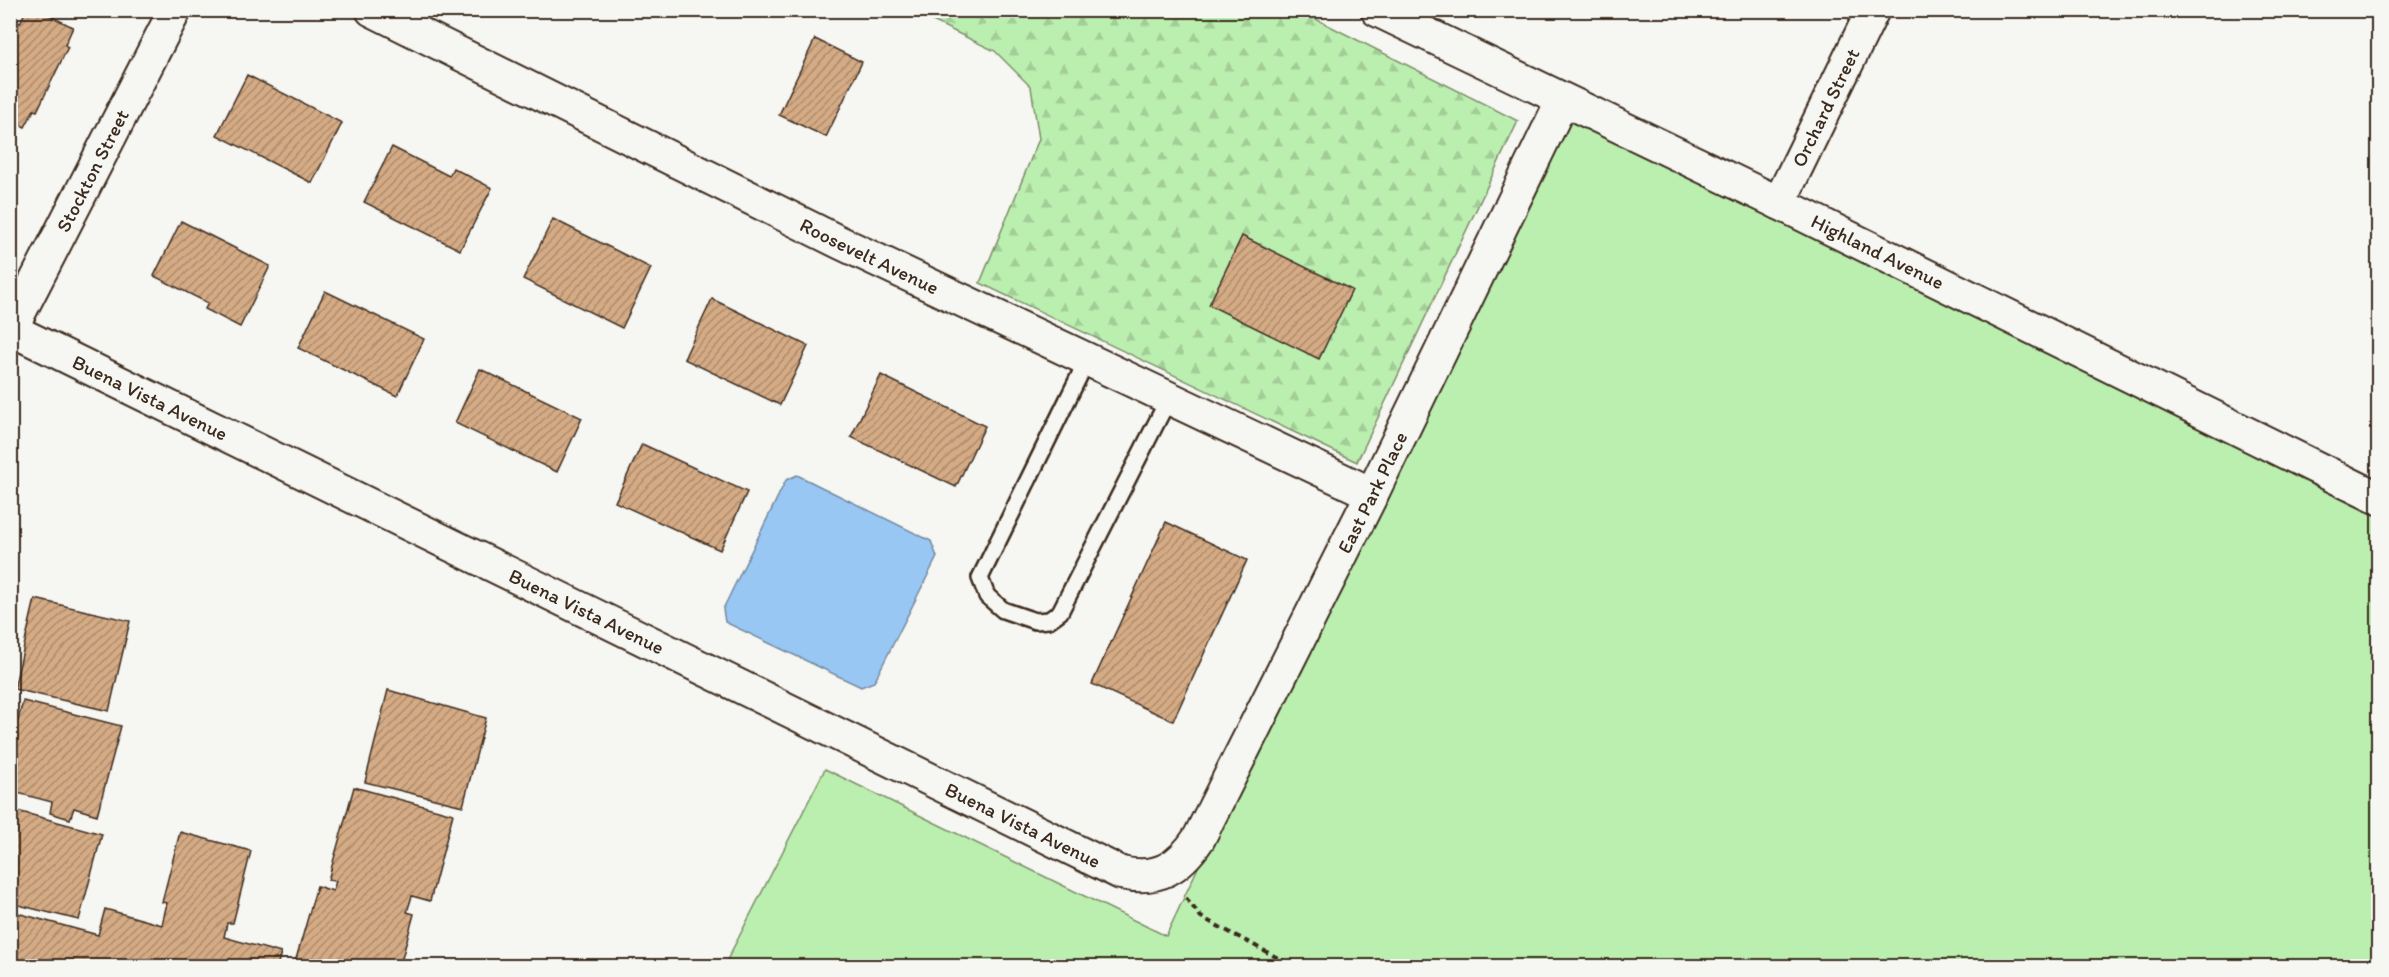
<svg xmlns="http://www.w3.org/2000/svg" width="2389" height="977" font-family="Itim,sans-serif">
<defs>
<pattern id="forest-firs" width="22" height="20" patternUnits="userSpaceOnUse" patternTransform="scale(1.5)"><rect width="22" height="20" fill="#bbefb0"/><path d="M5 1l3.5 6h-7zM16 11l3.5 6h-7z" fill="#a2cd97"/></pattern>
<pattern id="building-hatch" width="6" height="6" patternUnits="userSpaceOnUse" patternTransform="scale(1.5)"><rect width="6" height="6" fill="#d4ab85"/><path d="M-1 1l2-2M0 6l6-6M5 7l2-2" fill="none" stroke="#ad8b6c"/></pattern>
</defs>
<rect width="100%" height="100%" fill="#f6f6f2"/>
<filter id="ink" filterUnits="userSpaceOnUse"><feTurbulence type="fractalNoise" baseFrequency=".0167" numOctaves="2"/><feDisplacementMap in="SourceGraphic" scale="12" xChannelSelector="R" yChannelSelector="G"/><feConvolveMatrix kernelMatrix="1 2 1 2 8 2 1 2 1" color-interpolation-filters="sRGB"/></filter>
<g filter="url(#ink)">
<path fill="url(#forest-firs)" stroke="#7b8c67" stroke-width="1.5" d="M 912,11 L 1300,11 L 1518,121 L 1357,462 L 980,283 L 1039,139 L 1031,87 L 995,51 Z"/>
<path fill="#bbefb0" stroke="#7b8c67" stroke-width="1.5" d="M 1562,101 L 2378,505 L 2378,966 L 724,966 L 825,769 L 1166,936 L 1469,287 Z"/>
<path fill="#98c7f3" stroke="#73889e" stroke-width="1.5" d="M 797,475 L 931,541 L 937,557 L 874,682 L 861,687 L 725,622 L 723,609 L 786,480 Z"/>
<g fill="url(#building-hatch)" stroke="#3b2a1e" stroke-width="1.5">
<path d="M 26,10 L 38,10 L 73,27 L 65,45 L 68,47 L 37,111 L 34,110 L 25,127 L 10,120 L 10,33 L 16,22 L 20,23 Z"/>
<path d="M 815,39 L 862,62 L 826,137 L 779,115 Z"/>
<path d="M 247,75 L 342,123 L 312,183 L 217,135 Z"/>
<path d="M 392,147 L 449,176 L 453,168 L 492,188 L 460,250 L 364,202 Z"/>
<path d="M 553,219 L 651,268 L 622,328 L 523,279 Z"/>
<path d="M 181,221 L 270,266 L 240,327 L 205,309 L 208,303 L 154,276 Z"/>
<path d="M 1242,236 L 1352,290 L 1319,359 L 1209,305 Z"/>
<path d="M 325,291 L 424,339 L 397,396 L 298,348 Z"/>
<path d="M 712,299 L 808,346 L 780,405 L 684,359 Z"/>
<path d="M 480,369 L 582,418 L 557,472 L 455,423 Z"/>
<path d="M 881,375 L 985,426 L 956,487 L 851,437 Z"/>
<path d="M 642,444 L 747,492 L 720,550 L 615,502 Z"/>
<path d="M 1166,522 L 1247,560 L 1173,721 L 1092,684 Z"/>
<path d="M 35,599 L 130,621 L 109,711 L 14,689 Z"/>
<path d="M 388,690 L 486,718 L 463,806 L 365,782 Z"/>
<path d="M 23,701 L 121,726 L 97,815 L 74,808 L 70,819 L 50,813 L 52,802 L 10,791 L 10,750 Z"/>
<path d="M 354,787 L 453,814 L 430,901 L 412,896 L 407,912 L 414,914 L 400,966 L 294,966 L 317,886 L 333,891 L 336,881 L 328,880 Z"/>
<path d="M 10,809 L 102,834 L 79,920 L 10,903 Z"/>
<path d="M 180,832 L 251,851 L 233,923 L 227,923 L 224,937 L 281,953 L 277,966 L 10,966 L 10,911 L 98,935 L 105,909 L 162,925 L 167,903 L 162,902 Z"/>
</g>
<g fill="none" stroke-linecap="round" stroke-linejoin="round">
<g stroke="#3b2a1e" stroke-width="20">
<path id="service" d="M 1087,360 L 980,578 L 987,596 L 1003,610 L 1035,621 L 1049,620 L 1060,612 L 1169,398"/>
</g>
<g stroke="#3b2a1e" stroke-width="36">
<g id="minor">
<path id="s1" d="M 372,10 L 841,243 L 1372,494"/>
<path id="s2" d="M 1377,10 L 1779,203 L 2378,498"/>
<path id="s3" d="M 1779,203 L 1873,10"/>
<path id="s4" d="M 10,329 L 1121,873 C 1158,881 1179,868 1199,838 L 1372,494 L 1562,101"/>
<path id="s5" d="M 11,329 L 175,10"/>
</g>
</g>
<path stroke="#3b2a1e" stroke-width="4" stroke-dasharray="6 4.5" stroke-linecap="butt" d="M 1186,898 L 1201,917 L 1293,966"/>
<use href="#service" stroke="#f6f6f2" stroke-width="15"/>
<use href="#minor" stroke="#f6f6f2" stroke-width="32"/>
</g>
</g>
<g text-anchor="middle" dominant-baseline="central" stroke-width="4.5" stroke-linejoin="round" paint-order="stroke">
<g font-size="20" fill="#3b2a1e" stroke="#f6f6f2">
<text stroke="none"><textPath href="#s3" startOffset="106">Orchard Street</textPath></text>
<text stroke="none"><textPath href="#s5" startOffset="178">Stockton Street</textPath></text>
<text stroke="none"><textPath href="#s2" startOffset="556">Highland Avenue</textPath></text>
<text stroke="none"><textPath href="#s1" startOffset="555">Roosevelt Avenue</textPath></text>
<text stroke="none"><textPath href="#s4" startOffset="156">Buena Vista Avenue</textPath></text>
<text stroke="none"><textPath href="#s4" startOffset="1716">East Park Place</textPath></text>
<text stroke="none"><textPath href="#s4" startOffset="642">Buena Vista Avenue</textPath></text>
<text stroke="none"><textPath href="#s4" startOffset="1128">Buena Vista Avenue</textPath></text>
</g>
</g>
<rect width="2389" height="977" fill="none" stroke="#f6f6f2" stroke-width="36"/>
<rect x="18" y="18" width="2353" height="941" fill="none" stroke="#3b2a1e" stroke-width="2" filter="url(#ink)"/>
</svg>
